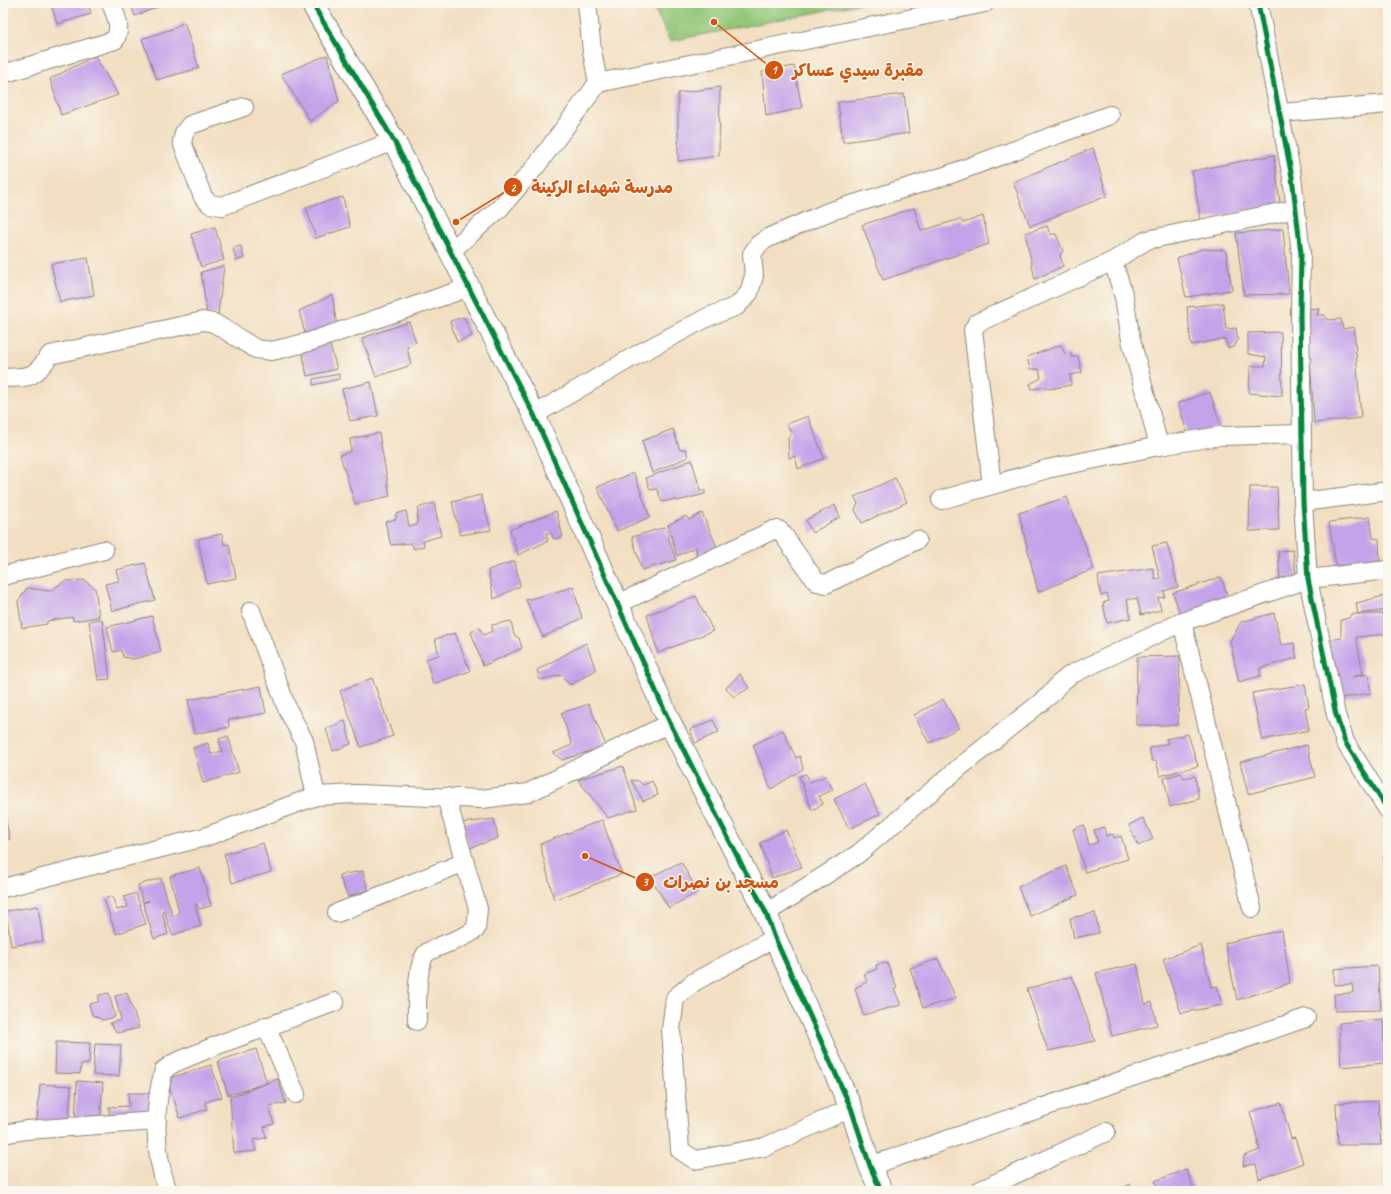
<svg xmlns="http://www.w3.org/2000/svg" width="1391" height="1194" font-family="Caveat,'Playpen Sans Arabic',sans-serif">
<rect width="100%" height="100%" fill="#fbf7ec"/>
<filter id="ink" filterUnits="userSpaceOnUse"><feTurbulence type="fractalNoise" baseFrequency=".025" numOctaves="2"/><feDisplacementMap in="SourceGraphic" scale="8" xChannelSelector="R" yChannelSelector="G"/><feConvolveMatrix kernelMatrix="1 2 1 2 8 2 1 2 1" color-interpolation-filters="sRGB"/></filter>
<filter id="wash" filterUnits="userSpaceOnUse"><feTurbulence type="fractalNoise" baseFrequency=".012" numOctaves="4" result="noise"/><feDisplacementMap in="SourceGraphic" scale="16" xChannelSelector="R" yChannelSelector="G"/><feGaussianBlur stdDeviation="0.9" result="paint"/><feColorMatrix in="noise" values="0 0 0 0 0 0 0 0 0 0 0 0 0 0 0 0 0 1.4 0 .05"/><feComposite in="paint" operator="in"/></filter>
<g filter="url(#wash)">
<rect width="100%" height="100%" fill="#f2dfc2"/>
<path fill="#93c87a" stroke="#5f7a52" d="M 652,3 L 864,3 L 670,41 Z"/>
<g id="blocks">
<g fill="#c3a3e9">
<path d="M 51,3 L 88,3 L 91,14 L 57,24 Z"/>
<path d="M 130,3 L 168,3 L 135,16 Z"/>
<path d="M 184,22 L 199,68 L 157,80 L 142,39 L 172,29 Z"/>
<path d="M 327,55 L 339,101 L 310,121 L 281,74 Z"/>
<path d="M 95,56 L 118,95 L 61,115 L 50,79 Z"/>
<path d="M 794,66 L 802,108 L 766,116 L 762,72 Z"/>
<path d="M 720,87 L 719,156 L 678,161 L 678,93 Z"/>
<path d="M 904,94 L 909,133 L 843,142 L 838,102 Z"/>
<path d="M 1093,148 L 1107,196 L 1030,226 L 1013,182 Z"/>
<path d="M 1274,155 L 1280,204 L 1201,220 L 1192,171 Z"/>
<path d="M 343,197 L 350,227 L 316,238 L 306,207 Z"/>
<path d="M 1384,201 L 1388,201 L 1388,227 L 1387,227 Z"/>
<path d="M 914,208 L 921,231 L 960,219 L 963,223 L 983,216 L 989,244 L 883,280 L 862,225 Z"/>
<path d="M 1047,226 L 1050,234 L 1056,234 L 1063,251 L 1060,255 L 1063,266 L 1035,279 L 1025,233 Z"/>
<path d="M 215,227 L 224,260 L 201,267 L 191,234 Z"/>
<path d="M 1283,229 L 1289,294 L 1244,295 L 1236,233 Z"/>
<path d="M 241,246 L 244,258 L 236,261 L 233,248 Z"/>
<path d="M 1202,249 L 1223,250 L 1226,252 L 1232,290 L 1186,297 L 1177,258 Z"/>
<path d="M 88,258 L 94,295 L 60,302 L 51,264 Z"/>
<path d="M 224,266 L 218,314 L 207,314 L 201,272 Z"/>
<path d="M 332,295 L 337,326 L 306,338 L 299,311 Z"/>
<path d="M 1223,303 L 1226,329 L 1236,328 L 1238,340 L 1234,347 L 1228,348 L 1225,339 L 1191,345 L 1187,307 Z"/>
<path d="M 1319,308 L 1317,315 L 1325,315 L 1327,320 L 1341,319 L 1343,329 L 1354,327 L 1361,418 L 1314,423 L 1307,309 Z"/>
<path d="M 464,317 L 472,336 L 457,342 L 450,321 Z"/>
<path d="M 409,322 L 416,342 L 407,347 L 411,365 L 376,377 L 362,338 Z"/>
<path d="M 1281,332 L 1282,396 L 1249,393 L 1250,366 L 1265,366 L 1266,357 L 1248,354 L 1248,333 Z"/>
<path d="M 329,342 L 337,369 L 307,376 L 302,351 Z"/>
<path d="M 1061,345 L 1065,354 L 1070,352 L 1072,357 L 1078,356 L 1082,373 L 1070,375 L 1071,385 L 1049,389 L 1046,387 L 1032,389 L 1030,384 L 1041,378 L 1039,369 L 1030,369 L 1027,357 Z"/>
<path d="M 339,374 L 339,379 L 313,385 L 313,379 Z"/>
<path d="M 371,382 L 378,416 L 350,421 L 342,389 Z"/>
<path d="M 1210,392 L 1221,426 L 1188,436 L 1178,403 Z"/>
<path d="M 808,416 L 824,458 L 798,469 L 795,456 L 789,458 L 788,438 L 791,433 L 787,424 Z"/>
<path d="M 673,429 L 680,450 L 686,449 L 688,457 L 652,473 L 642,441 Z"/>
<path d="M 379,433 L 390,496 L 355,504 L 340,455 L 351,451 L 350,439 Z"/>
<path d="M 692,460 L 700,490 L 705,490 L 705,494 L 677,501 L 676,499 L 662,502 L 657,489 L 650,490 L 646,478 Z"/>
<path d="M 634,473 L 650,517 L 617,531 L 597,487 Z"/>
<path d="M 895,478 L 907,502 L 862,523 L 855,510 L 858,503 L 854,497 Z"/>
<path d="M 1250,487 L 1277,487 L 1279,530 L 1249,531 Z"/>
<path d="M 481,495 L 491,530 L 460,535 L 452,502 Z"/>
<path d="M 1067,497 L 1094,569 L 1038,592 L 1019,513 Z"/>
<path d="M 434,503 L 441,536 L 423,541 L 424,546 L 414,549 L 411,543 L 391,545 L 385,522 L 396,519 L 396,514 L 406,511 L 409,526 L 417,525 L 418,508 Z"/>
<path d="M 835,505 L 840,517 L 812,533 L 806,520 Z"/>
<path d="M 556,511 L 563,537 L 554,539 L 551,533 L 546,533 L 548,541 L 518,555 L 510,530 Z"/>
<path d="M 702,513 L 718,549 L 697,558 L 696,547 L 677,556 L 668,525 L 686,516 L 689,520 Z"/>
<path d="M 1370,517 L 1373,538 L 1379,539 L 1380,564 L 1336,566 L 1329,522 Z"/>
<path d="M 665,527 L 676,560 L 642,570 L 632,537 Z"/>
<path d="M 222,534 L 224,545 L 229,544 L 236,578 L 207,584 L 198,539 Z"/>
<path d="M 1167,543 L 1178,587 L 1164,591 L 1165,597 L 1158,598 L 1161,610 L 1141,615 L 1137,598 L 1127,600 L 1131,618 L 1107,623 L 1103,603 L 1109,601 L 1107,594 L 1101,596 L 1098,576 L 1153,568 L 1155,579 L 1160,578 L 1152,546 Z"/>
<path d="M 1293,550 L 1296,577 L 1280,578 L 1278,551 Z"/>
<path d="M 515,561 L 520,586 L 494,599 L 488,570 Z"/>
<path d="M 145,563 L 155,600 L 112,611 L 105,584 L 119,581 L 116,570 Z"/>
<path d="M 1221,577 L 1230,603 L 1182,619 L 1173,593 Z"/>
<path d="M 84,580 L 95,588 L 99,617 L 73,621 L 73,617 L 47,621 L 47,624 L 22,628 L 18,601 L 27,588 L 50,591 L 65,581 Z"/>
<path d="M 573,587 L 582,618 L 543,637 L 526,600 Z"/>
<path d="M 1388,595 L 1388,610 L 1358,614 L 1356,603 Z"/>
<path d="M 696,596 L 713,631 L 658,653 L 647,615 Z"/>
<path d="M 1274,613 L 1281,645 L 1294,643 L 1297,658 L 1260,668 L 1260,676 L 1239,682 L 1230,641 L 1241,622 Z"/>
<path d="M 1351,614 L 1385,614 L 1388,634 L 1356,637 L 1363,674 L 1352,677 L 1368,674 L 1371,693 L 1341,698 L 1326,641 L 1341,638 L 1341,620 L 1349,618 Z"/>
<path d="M 152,616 L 161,652 L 133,659 L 123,657 L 121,650 L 113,652 L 107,627 Z"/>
<path d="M 102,619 L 110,679 L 98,680 L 89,621 Z"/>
<path d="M 511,621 L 514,635 L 519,638 L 522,648 L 483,666 L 471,632 L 479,627 L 484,635 L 492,631 L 492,625 Z"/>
<path d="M 455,633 L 470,671 L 433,684 L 426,659 L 439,655 L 435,639 Z"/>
<path d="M 586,643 L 596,670 L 570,685 L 560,675 L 540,680 L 537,670 Z"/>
<path d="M 1180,656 L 1178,725 L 1136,725 L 1137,657 Z"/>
<path d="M 740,674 L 749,688 L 734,697 L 726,688 Z"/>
<path d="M 372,678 L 393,736 L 361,747 L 340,691 Z"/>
<path d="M 1305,684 L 1309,707 L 1305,708 L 1309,730 L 1262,740 L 1252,693 Z"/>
<path d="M 261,686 L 266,713 L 228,720 L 229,727 L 194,734 L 188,700 Z"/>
<path d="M 943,699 L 959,728 L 929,743 L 914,715 Z"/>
<path d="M 589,704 L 606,746 L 562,760 L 553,753 L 572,745 L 561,713 Z"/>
<path d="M 713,720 L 719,732 L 695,743 L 690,730 Z"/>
<path d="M 345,721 L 351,744 L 333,751 L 326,729 Z"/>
<path d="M 783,730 L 796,758 L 800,756 L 803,769 L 771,789 L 753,745 Z"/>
<path d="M 1188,734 L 1198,766 L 1160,776 L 1156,761 L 1152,761 L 1149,748 L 1168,743 L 1166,739 Z"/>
<path d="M 228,736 L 239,772 L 203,783 L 193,748 L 208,743 L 211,754 L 222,751 L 219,739 Z"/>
<path d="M 1307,745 L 1315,777 L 1248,794 L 1240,762 Z"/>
<path d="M 623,766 L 637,809 L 608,818 L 578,780 Z"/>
<path d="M 1181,773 L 1184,778 L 1195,776 L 1199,799 L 1170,807 L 1164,778 Z"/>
<path d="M 806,774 L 810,782 L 826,776 L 833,790 L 819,796 L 823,804 L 812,810 L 799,776 Z"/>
<path d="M 631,780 L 639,781 L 643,785 L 652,781 L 658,795 L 643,801 Z"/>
<path d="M 865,784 L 880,814 L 849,829 L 834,799 Z"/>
<path d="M 3,809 L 10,839 L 3,841 Z"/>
<path d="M 1143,818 L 1153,839 L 1138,846 L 1129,825 Z"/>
<path d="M 494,819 L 498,838 L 470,848 L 462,823 Z"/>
<path d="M 602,820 L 622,874 L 554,900 L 540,844 Z"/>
<path d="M 1084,825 L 1089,845 L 1098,842 L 1094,830 L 1104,827 L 1106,836 L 1113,834 L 1114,838 L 1121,836 L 1128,859 L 1085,872 L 1073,829 Z"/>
<path d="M 786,830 L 802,867 L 772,878 L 760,843 Z"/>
<path d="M 263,843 L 271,872 L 232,883 L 224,854 Z"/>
<path d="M 1388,856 L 1388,874 L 1383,857 Z"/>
<path d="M 681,862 L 698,892 L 669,908 L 650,877 Z"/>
<path d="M 1066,866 L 1078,895 L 1030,916 L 1018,887 Z"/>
<path d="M 200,868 L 211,906 L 199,909 L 197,904 L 195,905 L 201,926 L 172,935 L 164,910 L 162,911 L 168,934 L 154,939 L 143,903 L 149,901 L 149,900 L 143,902 L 138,885 L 161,878 L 173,917 L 179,912 L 170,876 Z"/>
<path d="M 363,871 L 368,890 L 348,897 L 339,875 Z"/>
<path d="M 136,893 L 146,924 L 116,934 L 104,899 L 112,896 L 117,910 L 128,907 L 124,897 Z"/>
<path d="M 38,906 L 43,941 L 11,946 L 6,911 Z"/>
<path d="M 1095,913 L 1099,933 L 1074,938 L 1070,918 Z"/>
<path d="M 1282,930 L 1290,983 L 1237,1000 L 1225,943 Z"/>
<path d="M 1201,945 L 1211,987 L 1217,986 L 1222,1005 L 1181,1013 L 1163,959 Z"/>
<path d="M 938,959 L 956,998 L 923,1008 L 910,968 Z"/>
<path d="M 887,963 L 897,988 L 894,989 L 901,1005 L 863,1015 L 855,988 L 867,982 L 864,974 L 877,969 L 876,965 Z"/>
<path d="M 1137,964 L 1145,1004 L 1152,1002 L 1157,1025 L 1112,1036 L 1096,973 Z"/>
<path d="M 1378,966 L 1381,1010 L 1335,1011 L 1334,994 L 1353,993 L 1352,984 L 1334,985 L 1334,969 Z"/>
<path d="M 1072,976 L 1095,1041 L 1048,1051 L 1027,989 Z"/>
<path d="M 109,993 L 115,1017 L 103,1020 L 92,1015 L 89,1004 L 98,1002 L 99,995 Z"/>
<path d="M 127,993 L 139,1028 L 117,1033 L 110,1023 L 121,1020 L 115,996 Z"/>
<path d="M 1383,1019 L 1385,1063 L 1341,1067 L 1339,1023 Z"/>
<path d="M 56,1042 L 90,1043 L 89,1064 L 81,1064 L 80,1074 L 55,1073 Z"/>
<path d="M 95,1044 L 121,1045 L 119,1076 L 93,1075 Z"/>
<path d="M 256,1049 L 267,1083 L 228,1095 L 218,1061 Z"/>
<path d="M 211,1065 L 222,1097 L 205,1102 L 207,1109 L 180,1118 L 167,1079 Z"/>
<path d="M 278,1079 L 286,1103 L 269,1106 L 274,1124 L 264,1127 L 266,1138 L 253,1140 L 256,1151 L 234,1153 L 230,1097 Z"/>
<path d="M 77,1081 L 103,1083 L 100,1123 L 75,1122 Z"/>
<path d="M 40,1084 L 71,1086 L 69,1122 L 37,1120 Z"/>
<path d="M 128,1093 L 154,1093 L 155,1119 L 109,1120 L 109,1107 L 129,1106 Z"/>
<path d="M 1378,1101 L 1381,1145 L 1338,1145 L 1336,1103 Z"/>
<path d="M 1281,1103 L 1291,1139 L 1295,1138 L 1303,1163 L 1259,1179 L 1256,1164 L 1243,1166 L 1244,1156 L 1260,1150 L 1250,1112 Z"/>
<path d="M 1186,1169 L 1195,1191 L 1159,1191 L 1155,1181 Z"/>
<path d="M 1130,1184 L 1133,1191 L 1118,1191 Z"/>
</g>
</g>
</g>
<g filter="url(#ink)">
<use href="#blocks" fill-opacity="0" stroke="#8e8576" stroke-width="1"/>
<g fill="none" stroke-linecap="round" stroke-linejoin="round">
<g stroke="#8e8576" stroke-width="20">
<g id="minor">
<path d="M 587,3 L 592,51 L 598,83"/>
<path d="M 1258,3 L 1292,177 L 1301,253 L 1300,316 L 1303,502 L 1308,579 L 1336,715 L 1345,742 L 1388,810"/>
<path d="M 3,74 L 115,40 C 122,26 116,17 111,3"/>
<path d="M 244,107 L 190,125 L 184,133 L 182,142 L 203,197 L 210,204 L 222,206 L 394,141"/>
<path d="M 1281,113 L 1388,104"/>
<path d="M 451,251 L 500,208 L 536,166 L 598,83 L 985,3"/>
<path d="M 1113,261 L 1124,297 L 1131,340 L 1159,446"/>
<path d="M 3,378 C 31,377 33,379 50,355 L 203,321 L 214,323 L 256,349 L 272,351 L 309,342 L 470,287"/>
<path d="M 534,415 L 631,358 L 708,317 L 737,306 L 749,293 L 754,276 L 752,254 L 759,244 L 768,238 L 828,212 L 948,175 L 1110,115"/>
<path d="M 992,485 L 973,330 L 977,323 L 1113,261 L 1147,240 L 1296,209"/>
<path d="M 941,500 L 1047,469 L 1159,446 L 1220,436 L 1302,434"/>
<path d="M 1303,502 L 1388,491"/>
<path d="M 3,576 L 104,550"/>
<path d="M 618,604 L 773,530 L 779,530 L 782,533 L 812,576 L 817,582 L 826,584 L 917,540"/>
<path d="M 251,611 L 287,708 L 304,741 L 316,796"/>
<path d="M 1182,622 L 1252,908"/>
<path d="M 3,888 L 205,837 L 316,796 L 357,794 L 482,799 L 528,793 L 670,723"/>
<path d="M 337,913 L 465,862"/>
<path d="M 766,913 L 858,854 L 960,767 L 1050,695 L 1059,684 L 1070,675 L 1182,622 L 1308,579 L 1388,570"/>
<path d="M 775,938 L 694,982 L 675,998 L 671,1030 L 680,1150 L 695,1160 L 765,1147 L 851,1108"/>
<path d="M 417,1021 C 417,1007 416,959 428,952 C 444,942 460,942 476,929 L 478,909 L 446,797"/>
<path d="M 266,1026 L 296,1094"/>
<path d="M 3,1134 L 26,1130 L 157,1121"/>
<path d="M 870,1166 L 1306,1018"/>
<path d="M 167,1189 C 154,1151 153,1109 164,1070 L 174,1063 L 220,1044 L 335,1002"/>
<path d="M 979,1191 L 1106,1132"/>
</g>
</g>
<g stroke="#8e8576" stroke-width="24">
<path id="tertiary" d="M 312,3 L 394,141 L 534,415 L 670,723 L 766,913 L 775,938 L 851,1108 L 870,1166 L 881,1191"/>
</g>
<use href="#minor" stroke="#fff" stroke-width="18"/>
<use href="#tertiary" stroke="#fff" stroke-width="22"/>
<g stroke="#fbf7ec" stroke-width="8">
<g id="cycleway">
<path d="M 312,3 L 394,141 L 534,415 L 670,723 L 766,913 L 775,938 L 851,1108 L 870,1166 L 881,1191"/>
<path d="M 1258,3 L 1292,177 L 1301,253 L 1300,316 L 1303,502 L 1308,579 L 1336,715 L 1345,742 L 1388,810"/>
</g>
</g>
<use href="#cycleway" stroke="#00873e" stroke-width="5"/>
</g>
</g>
<path fill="none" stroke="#d5540f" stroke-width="1.5" d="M714 22L774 70M456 222L513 187M585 856L645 882"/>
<g fill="#d5540f" stroke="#fbf7ec" stroke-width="1.5">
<circle cx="714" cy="22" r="4"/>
<circle cx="456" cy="222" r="4"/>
<circle cx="585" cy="856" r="4"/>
<circle cx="774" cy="70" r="10"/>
<circle cx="513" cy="187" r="10"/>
<circle cx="645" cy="882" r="10"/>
</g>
<g font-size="12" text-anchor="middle" font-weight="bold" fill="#fff">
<text x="774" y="74">1</text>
<text x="513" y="192">2</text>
<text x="645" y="886">3</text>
</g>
<g font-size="17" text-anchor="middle" font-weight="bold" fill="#d5540f" stroke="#fbf7ec" stroke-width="3" stroke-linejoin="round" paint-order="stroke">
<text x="858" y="76">مقبرة سيدي عساكر</text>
<text x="602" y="193">مدرسة شهداء الركينة</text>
<text x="721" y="888">مسجد بن نصرات</text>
</g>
<rect width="1391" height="1194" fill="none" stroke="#fbf7ec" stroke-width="16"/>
</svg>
